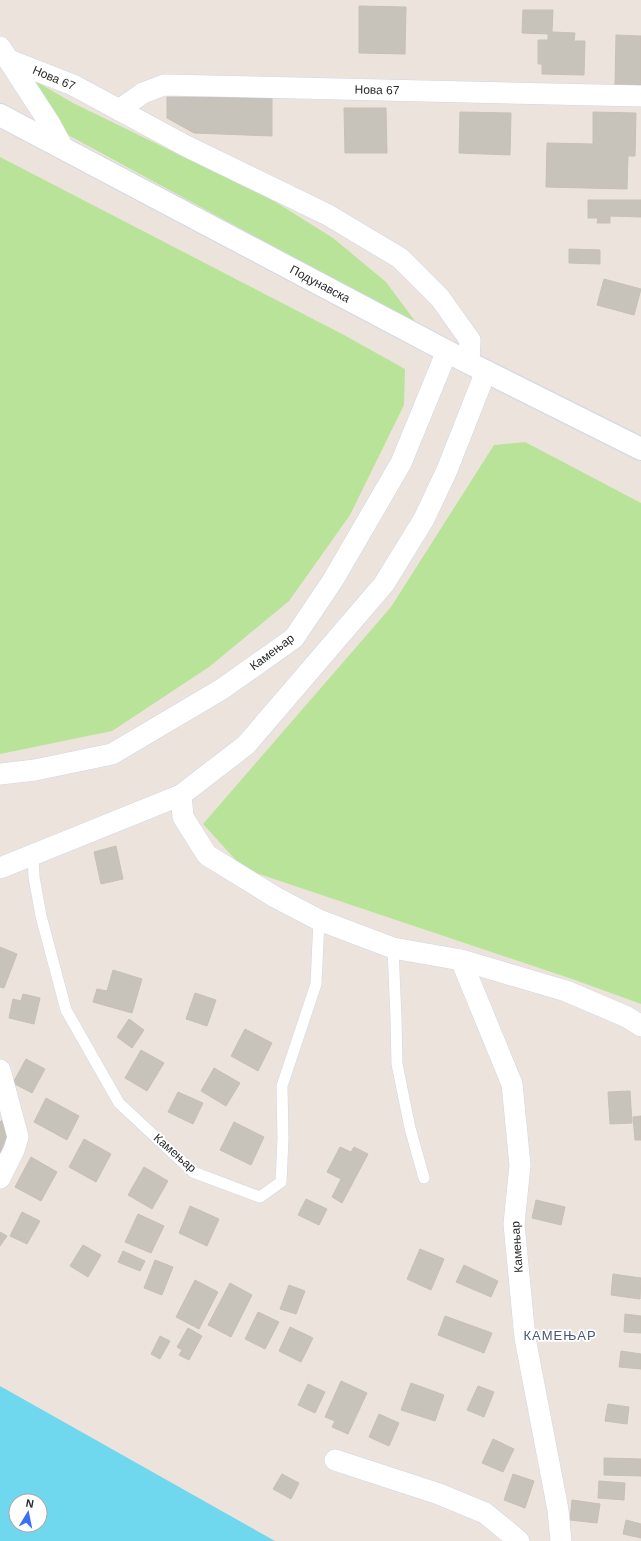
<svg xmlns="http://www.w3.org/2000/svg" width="641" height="1541" font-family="Arial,sans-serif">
<rect width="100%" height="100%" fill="#ece4dc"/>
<g fill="#b8e398">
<path d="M 25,75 L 73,103 L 274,201 L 333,238 L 386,282 L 418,325 L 57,129 Z"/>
<path d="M 0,157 L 344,335 L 405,369 L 404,405 L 350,515 L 289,601 L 209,667 L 112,731 L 0,754 Z"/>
<path d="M 525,442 L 641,503 L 641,1004 L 575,980 L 244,869 L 203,824 L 391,607 L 494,445 Z"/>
</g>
<path fill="#6fd7ee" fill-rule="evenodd" d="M 0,1386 L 275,1541 L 0,1541 ZM 16,1501 L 40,1501 L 40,1525 L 16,1525 Z"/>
<g fill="#c7c2ba" stroke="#c7c0b6">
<path d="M 359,6 L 406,7 L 405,54 L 359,53 Z"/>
<path d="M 523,10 L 553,10 L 552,32 L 575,33 L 574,41 L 585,41 L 584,75 L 542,74 L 542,64 L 538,64 L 538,40 L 548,40 L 548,34 L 522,33 Z"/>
<path d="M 616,35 L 641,36 L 641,86 L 615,85 Z"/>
<path d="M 167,97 L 272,98 L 272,136 L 194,133 L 167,118 Z"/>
<path d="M 344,108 L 386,108 L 387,153 L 345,153 Z"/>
<path d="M 460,112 L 511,113 L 510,155 L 459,153 Z"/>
<path d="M 593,112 L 636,113 L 635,156 L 628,156 L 627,189 L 546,187 L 547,143 L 593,144 Z"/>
<path d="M 588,200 L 641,200 L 641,217 L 610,216 L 610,223 L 597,223 L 598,218 L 588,218 Z"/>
<path d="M 569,249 L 600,250 L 600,264 L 569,263 Z"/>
<path d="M 604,279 L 641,289 L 634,315 L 597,305 Z"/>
<path d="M 116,846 L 123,879 L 101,884 L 94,852 Z"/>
<path d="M 0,947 L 17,954 L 4,988 L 0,987 Z"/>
<path d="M 113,970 L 142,979 L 132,1013 L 93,1002 L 97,989 L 107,991 Z"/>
<path d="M 195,993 L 216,1000 L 207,1026 L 186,1019 Z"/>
<path d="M 23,994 L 40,998 L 34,1024 L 9,1018 L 13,999 L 21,1001 Z"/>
<path d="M 129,1019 L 144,1030 L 132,1048 L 117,1037 Z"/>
<path d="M 245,1029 L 272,1043 L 258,1071 L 231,1056 Z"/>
<path d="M 141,1050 L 164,1063 L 147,1091 L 125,1078 Z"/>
<path d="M 26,1059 L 45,1069 L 32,1093 L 13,1083 Z"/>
<path d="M 214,1068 L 240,1083 L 226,1106 L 201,1091 Z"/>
<path d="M 630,1091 L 632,1123 L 610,1124 L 608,1092 Z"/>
<path d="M 178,1092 L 203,1103 L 193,1124 L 168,1112 Z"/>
<path d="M 46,1098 L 79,1116 L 67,1140 L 34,1122 Z"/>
<path d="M 641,1116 L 641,1140 L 635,1140 L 633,1117 Z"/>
<path d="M 6,1117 L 12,1132 L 0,1160 L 0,1122 Z"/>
<path d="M 234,1122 L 264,1137 L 251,1165 L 220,1150 Z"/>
<path d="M 84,1139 L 111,1154 L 96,1182 L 69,1167 Z"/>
<path d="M 340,1147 L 351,1152 L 354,1147 L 368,1154 L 342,1203 L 332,1197 L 341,1179 L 327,1172 Z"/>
<path d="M 31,1157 L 57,1172 L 41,1201 L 15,1187 Z"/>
<path d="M 144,1167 L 168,1181 L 152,1209 L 128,1195 Z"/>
<path d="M 306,1199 L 327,1209 L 319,1225 L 298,1215 Z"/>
<path d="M 536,1200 L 565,1207 L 561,1225 L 532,1218 Z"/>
<path d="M 190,1206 L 219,1219 L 207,1246 L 179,1233 Z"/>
<path d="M 22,1212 L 40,1221 L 27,1244 L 10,1236 Z"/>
<path d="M 138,1214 L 164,1226 L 151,1253 L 125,1242 Z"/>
<path d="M 0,1232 L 7,1236 L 0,1246 Z"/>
<path d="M 83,1245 L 101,1255 L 88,1277 L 70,1266 Z"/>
<path d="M 420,1249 L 444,1259 L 431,1290 L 407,1279 Z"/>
<path d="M 123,1251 L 145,1261 L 140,1271 L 118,1262 Z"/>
<path d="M 155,1260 L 173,1267 L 162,1295 L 144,1288 Z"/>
<path d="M 464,1265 L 498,1281 L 491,1297 L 456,1282 Z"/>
<path d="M 613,1274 L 641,1278 L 640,1299 L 611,1295 Z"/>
<path d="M 195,1280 L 218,1292 L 199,1329 L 176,1317 Z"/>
<path d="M 230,1283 L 252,1295 L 231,1337 L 208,1325 Z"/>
<path d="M 289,1285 L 305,1291 L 296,1314 L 280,1309 Z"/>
<path d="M 258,1312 L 279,1322 L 265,1349 L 245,1339 Z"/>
<path d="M 625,1314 L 641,1316 L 641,1333 L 624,1332 Z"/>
<path d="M 445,1316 L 492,1333 L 484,1353 L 438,1335 Z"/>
<path d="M 290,1327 L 313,1338 L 301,1362 L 279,1351 Z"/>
<path d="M 188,1328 L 202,1336 L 189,1360 L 179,1355 L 182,1350 L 177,1347 Z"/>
<path d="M 160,1336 L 170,1341 L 160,1359 L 151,1354 Z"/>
<path d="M 621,1351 L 641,1354 L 641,1369 L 619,1367 Z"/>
<path d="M 341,1381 L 367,1393 L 348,1434 L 332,1427 L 335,1421 L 325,1417 Z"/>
<path d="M 411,1383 L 444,1395 L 435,1421 L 401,1410 Z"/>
<path d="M 308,1384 L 325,1392 L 315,1413 L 298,1405 Z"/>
<path d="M 478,1386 L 494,1392 L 484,1417 L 467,1410 Z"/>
<path d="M 608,1404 L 629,1407 L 627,1424 L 605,1421 Z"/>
<path d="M 379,1414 L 399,1423 L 389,1446 L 369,1437 Z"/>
<path d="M 493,1439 L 514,1449 L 503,1472 L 482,1463 Z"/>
<path d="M 604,1458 L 641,1459 L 641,1476 L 604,1475 Z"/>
<path d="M 282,1474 L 299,1483 L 291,1499 L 273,1489 Z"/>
<path d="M 513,1474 L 534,1481 L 525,1508 L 504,1500 Z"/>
<path d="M 599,1481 L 625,1483 L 624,1500 L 598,1498 Z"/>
<path d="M 572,1500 L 600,1504 L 597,1523 L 570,1520 Z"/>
<path d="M 626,1520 L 641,1524 L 641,1538 L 623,1534 Z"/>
</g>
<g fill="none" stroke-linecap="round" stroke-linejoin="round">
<g stroke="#d1d6e3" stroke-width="12">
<g id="lane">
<path d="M 33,854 L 34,877 L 41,916 L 66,1010 L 119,1103 L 193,1172 L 260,1197 L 281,1182 L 283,1139 L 282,1086 L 316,984 L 319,920"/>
<path d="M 393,948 L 396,1018 L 397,1064 L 410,1128 L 424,1178"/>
</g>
</g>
<g stroke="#d1d6e3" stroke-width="22">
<g id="street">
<path d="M 0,47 L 50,124 L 63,148"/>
<path d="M 9,60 L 73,85 L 186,146 L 328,215 L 400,258 L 440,298 L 470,340 L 469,363"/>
<path d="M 119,110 L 143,93 L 164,85 L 641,96"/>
<path d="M 0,774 L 35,770 L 112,754 L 222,689 L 294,638 L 333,580 L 401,463 L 447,351"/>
<path d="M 181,795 L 183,817 L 207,855 L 275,897 L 319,920 L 393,948 L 461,960 L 566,991 L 627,1017 L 641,1026"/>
<path d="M 0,868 L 181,795 L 246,745 L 384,584 L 424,519 L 447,470 L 486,371"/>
<path d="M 461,960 L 512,1084 L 520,1165 L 514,1224 L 525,1338 L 558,1510 L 561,1541"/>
<path d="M 0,1070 L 18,1137 L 14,1150 L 0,1178"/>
<path d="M 335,1460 L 439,1494 L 485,1513 L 519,1541"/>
</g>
</g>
<g stroke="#d1d6e3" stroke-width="24">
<path id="secondary" d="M 0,115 L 469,363 L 641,449"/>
</g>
<use href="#lane" stroke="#fff" stroke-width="11"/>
<use href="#street" stroke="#fff" stroke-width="21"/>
<use href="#secondary" stroke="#fff" stroke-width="22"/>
</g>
<g text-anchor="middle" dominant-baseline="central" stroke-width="3.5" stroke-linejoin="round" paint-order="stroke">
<g font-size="12" fill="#2a2a2a" stroke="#fff">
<text transform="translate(54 78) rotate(23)">Нова 67</text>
<text transform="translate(377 90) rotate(1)">Нова 67</text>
<text transform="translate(320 284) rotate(28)">Подунавска</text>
<text transform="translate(272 652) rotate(-37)">Камењар</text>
<text transform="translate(175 1153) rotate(41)">Камењар</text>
<text transform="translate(517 1247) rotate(-94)">Камењар</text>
</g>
<g font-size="13" letter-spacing="1" fill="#4a577b" stroke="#fff">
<text x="560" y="1335">КАМЕЊАР</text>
</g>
</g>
<g transform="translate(28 1513) rotate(10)"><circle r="19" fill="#ffffff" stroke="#aaaaaa"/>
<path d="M0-3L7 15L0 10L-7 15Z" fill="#3b6ffa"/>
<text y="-6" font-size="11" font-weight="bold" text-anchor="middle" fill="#2a2a2a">N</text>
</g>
</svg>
